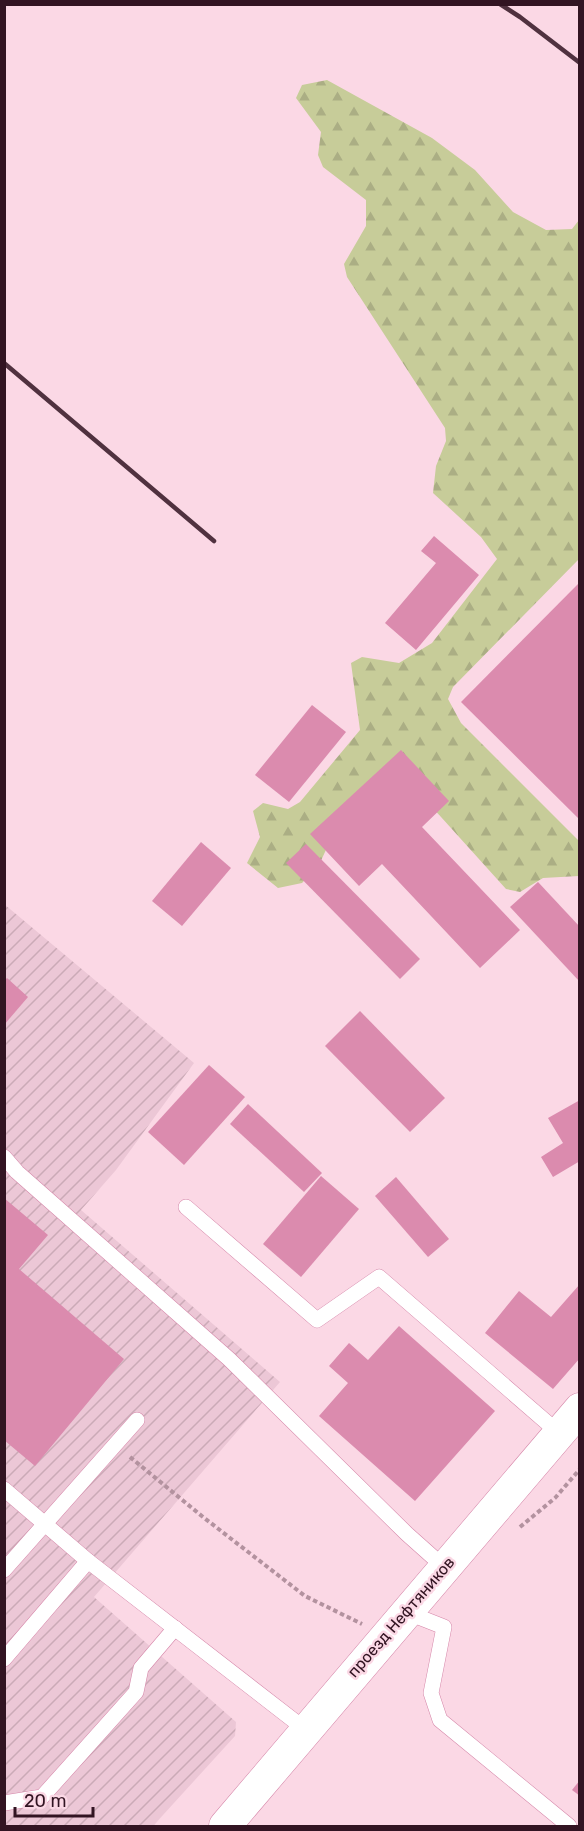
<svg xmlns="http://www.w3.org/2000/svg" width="584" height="1831" font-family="Rubik,sans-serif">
<defs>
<pattern id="industrial-furrows" width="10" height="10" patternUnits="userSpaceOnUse" patternTransform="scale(1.5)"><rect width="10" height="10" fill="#ecc7d6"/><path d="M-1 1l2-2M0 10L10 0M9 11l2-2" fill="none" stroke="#cbaab7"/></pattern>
<pattern id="forest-firs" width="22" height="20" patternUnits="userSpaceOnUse" patternTransform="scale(1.5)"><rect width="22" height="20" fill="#c7cc99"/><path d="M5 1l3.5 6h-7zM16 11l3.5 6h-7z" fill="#abae84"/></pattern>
</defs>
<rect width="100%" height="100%" fill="#fbd8e5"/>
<path fill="url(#industrial-furrows)" d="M 4,904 L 194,1063 L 116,1170 L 81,1210 L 280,1382 L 94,1597 L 236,1722 L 235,1736 L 153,1826 L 5,1826 Z"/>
<path fill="url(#forest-firs)" d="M 327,80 L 432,138 L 475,170 L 513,212 L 546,230 L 572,229 L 579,220 L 579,559 L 453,687 L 448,699 L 461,723 L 579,841 L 579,876 L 543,878 L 520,892 L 506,889 L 432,807 L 342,815 L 319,865 L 302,883 L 278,888 L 247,863 L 260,837 L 253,811 L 263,803 L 288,809 L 300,802 L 360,730 L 351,663 L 362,657 L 399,663 L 432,643 L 497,559 L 481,537 L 433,493 L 436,466 L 446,441 L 445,428 L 347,277 L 344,264 L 366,226 L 366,200 L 323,167 L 318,155 L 321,132 L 296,98 L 302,85 Z"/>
<g fill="#db8bae">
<path d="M 434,536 L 479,575 L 416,650 L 385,623 L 436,563 L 421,551 Z"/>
<path d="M 580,582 L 580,820 L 461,702 Z"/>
<path d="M 312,705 L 346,732 L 289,802 L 255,775 Z"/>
<path d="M 401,750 L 449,801 L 422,827 L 520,930 L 480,968 L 382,864 L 359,886 L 310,834 Z"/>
<path d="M 201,842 L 231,868 L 182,926 L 152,901 Z"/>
<path d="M 306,844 L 420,959 L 400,979 L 286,863 Z"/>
<path d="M 538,882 L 580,927 L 580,982 L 510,907 Z"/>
<path d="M 7,978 L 28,997 L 4,1025 L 4,981 Z"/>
<path d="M 360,1011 L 445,1098 L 410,1132 L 325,1046 Z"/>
<path d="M 209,1065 L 245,1097 L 184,1165 L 148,1132 Z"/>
<path d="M 580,1100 L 580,1161 L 553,1177 L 541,1157 L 563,1143 L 548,1118 Z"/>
<path d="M 248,1104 L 322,1173 L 304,1192 L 230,1124 Z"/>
<path d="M 321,1176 L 359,1209 L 301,1277 L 263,1244 Z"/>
<path d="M 396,1177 L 449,1239 L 428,1257 L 375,1196 Z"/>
<path d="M 4,1198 L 48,1235 L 19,1269 L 124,1359 L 35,1466 L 4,1440 Z"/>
<path d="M 580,1284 L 580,1358 L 553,1389 L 485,1333 L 519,1291 L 551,1317 Z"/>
<path d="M 399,1326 L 495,1411 L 415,1501 L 319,1416 L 348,1383 L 329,1366 L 349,1343 L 368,1360 Z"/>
<path d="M 580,1780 L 580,1796 L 572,1790 Z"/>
</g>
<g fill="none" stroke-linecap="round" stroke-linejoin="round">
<g stroke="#d586a9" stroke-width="16">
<g id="service">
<path d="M 4,1157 L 17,1172 L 229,1359 L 407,1534 L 444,1567"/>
<path d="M 186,1207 L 317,1320 L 379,1277 L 559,1433"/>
<path d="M 4,1489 L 88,1561 L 306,1730"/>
<path d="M 4,1570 L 137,1420"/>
<path d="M 406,1612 L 444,1627 L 431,1693 L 440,1720 L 569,1826"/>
<path d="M 4,1659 L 88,1561"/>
<path d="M 4,1803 L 42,1797 L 136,1692 L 141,1668 L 175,1628"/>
</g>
</g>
<g stroke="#d586a9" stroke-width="33">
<path id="minor" d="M 225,1826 L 580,1409"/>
</g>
<g stroke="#b3929f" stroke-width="4" stroke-dasharray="4.5 3" stroke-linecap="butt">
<path d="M 130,1457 L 203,1517 L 305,1596 L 362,1624"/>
<path d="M 520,1527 L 555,1498 L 580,1469"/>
</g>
<use href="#service" stroke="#fff" stroke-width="15"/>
<use href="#minor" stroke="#fff" stroke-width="32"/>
<g stroke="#50313f" stroke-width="4.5">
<path d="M 500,4 L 520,17 L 580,63"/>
<path d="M 4,363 L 214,541"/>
</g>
</g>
<g text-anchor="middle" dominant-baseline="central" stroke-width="5" stroke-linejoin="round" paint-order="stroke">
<g font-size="16" fill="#321422" stroke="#fbd8e5">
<text transform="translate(401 1617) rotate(-49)">проезд Нефтяников</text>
</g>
</g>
<rect width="584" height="1831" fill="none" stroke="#321422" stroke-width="12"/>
<path d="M15 1807v9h78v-9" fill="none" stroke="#321422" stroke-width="3"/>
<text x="24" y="1807" font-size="18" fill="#321422" stroke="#fbd8e5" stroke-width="4.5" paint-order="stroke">20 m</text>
</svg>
